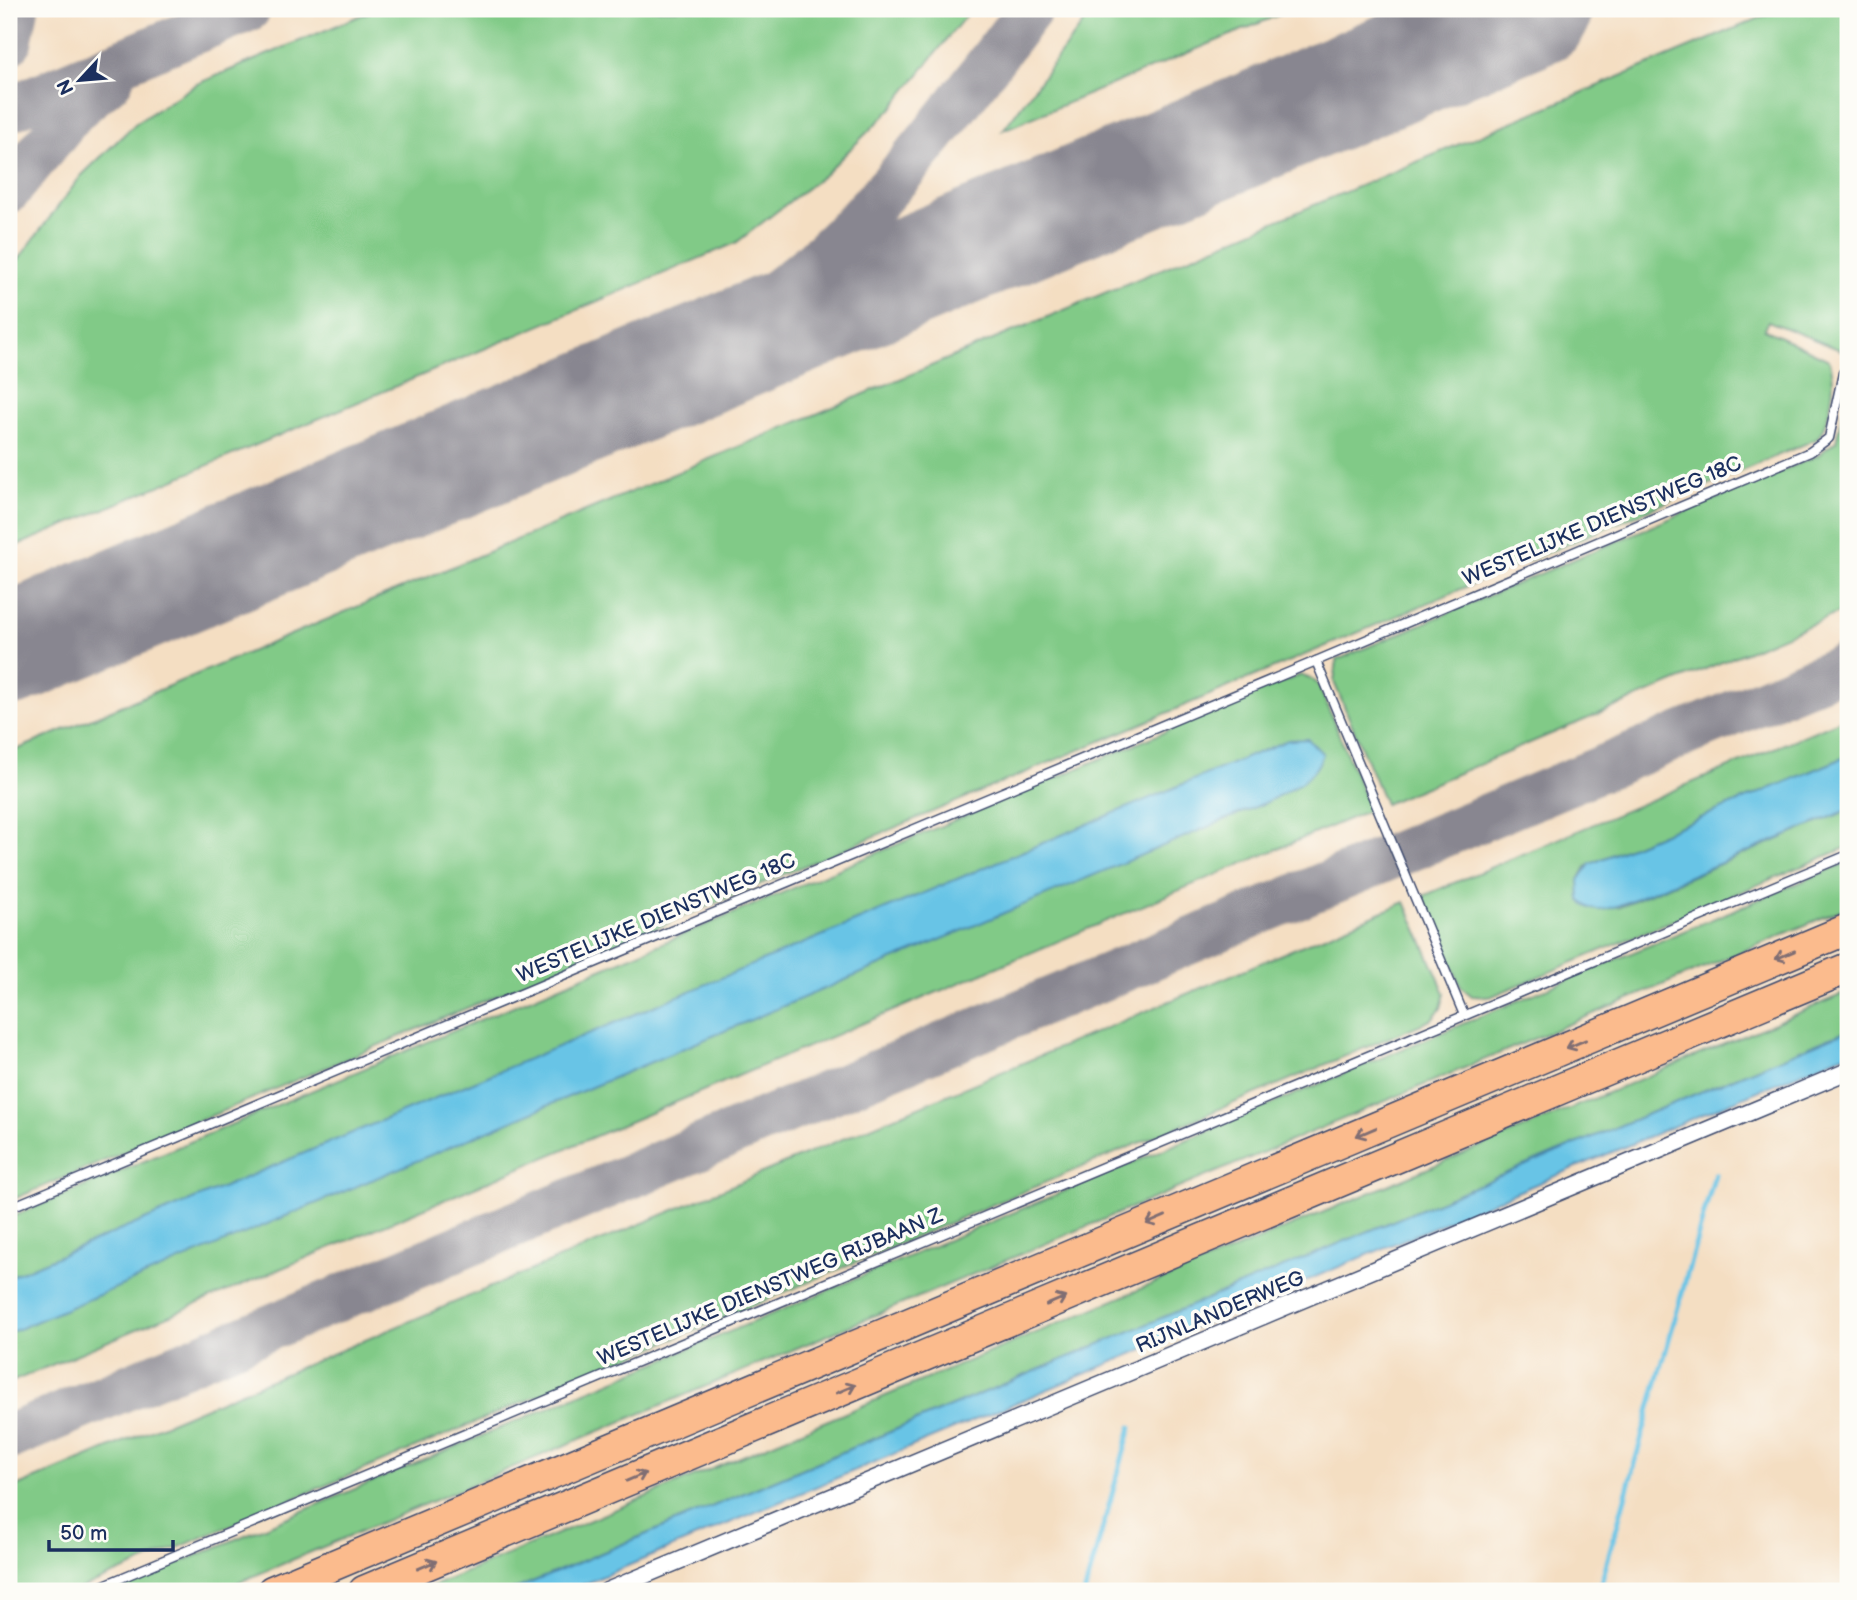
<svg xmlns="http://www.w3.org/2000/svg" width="1857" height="1600" font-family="'Balsamiq Sans',sans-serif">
<rect width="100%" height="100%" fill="#fdfcf7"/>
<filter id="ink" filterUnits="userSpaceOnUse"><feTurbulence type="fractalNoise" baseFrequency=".0143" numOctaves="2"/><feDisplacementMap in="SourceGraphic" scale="14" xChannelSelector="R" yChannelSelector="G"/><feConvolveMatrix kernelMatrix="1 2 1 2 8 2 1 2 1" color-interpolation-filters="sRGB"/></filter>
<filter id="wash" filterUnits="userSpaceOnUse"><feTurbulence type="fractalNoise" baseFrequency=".00686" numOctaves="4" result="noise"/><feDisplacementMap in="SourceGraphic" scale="28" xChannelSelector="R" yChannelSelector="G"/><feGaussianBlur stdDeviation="1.57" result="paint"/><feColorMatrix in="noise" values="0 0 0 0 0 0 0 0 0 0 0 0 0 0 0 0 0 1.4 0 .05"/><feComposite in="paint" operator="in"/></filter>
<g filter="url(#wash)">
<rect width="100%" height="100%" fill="#f4dec2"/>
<g fill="#81ca87" stroke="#4e7c72" stroke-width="2">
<path d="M 376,9 L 971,9 L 891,109 L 825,174 L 736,243 L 9,549 L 9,272 L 81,176 L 136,123 L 197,84 Z"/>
<path d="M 1094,9 L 1293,9 L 1003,130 Z"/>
<path d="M 1781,9 L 1848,9 L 1848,353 L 1768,321 L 1764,329 L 1829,360 C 1838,382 1830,420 1817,439 L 9,1201 L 9,753 Z"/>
<path d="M 1848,387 L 1848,609 L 1385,804 L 1334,682 L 1337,660 L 1817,456 L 1836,441 Z"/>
<path d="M 1300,675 L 1314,680 L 1319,686 L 1370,810 L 9,1383 L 9,1218 Z"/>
<path d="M 1848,717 L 1848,756 L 1597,861 L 1586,867 L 1579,880 L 1618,907 L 1848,810 L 1848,847 L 1490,997 L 1472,996 L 1461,987 L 1423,896 Z"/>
<path d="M 1848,862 L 1848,907 L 218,1591 L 112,1591 Z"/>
<path d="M 1405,902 L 1445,993 L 1441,1008 L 1431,1020 L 75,1591 L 9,1591 L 9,1490 Z"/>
<path d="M 1848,992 L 1848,1030 L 511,1591 L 421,1591 Z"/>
</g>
<g fill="#68c4e6" stroke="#427aa2" stroke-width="2">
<path d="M 1308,739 L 1323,754 C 1314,781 1291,788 1267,802 L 9,1333 L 9,1277 L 1288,740 Z"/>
<path d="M 1848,756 L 1848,810 L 1618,906 C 1602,911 1592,914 1580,900 L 1579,880 L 1590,864 Z"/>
<path d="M 1848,1030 L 1848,1053 L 568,1591 L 511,1591 Z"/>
</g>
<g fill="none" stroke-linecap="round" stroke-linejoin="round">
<g stroke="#68c4e6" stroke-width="5">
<path d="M 1085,1591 L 1131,1427"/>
<path d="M 1599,1591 L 1715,1174"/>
</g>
<g stroke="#888690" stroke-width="46">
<path d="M 9,42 L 16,9"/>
<path d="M 9,109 L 248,9"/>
<path d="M 9,190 L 75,109 L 111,79"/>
<path d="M 611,397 C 689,351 771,305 837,241 C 910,171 969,89 1030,9"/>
<path d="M 9,1437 L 1848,665"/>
</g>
<path stroke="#888690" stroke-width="112" d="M 9,650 L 1536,9"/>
</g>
</g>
<g filter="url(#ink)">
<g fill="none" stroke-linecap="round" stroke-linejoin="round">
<g stroke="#3c496d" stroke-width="11">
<g id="lane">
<path d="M 1316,661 L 1810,452 L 1829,438 L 1843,373 L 1848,366"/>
<path d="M 9,1208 L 1316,661 L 1464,1015"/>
<path d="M 90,1591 L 1848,855"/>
</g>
</g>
<g stroke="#3c496d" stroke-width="19">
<path id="street" d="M 607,1591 L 1848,1071"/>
</g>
<g stroke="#3c496d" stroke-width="33">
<g id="highway">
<path d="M 272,1591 L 1848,929"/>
<path d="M 364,1591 L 1848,968"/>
</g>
</g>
<use href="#lane" stroke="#fff" stroke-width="8"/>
<use href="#street" stroke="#fff" stroke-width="16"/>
<use href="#highway" stroke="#fbbb8d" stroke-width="30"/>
</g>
<defs><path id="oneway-shaft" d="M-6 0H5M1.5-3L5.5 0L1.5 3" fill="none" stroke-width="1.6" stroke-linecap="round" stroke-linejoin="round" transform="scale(1.75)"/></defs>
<g stroke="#806e73">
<use href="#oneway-shaft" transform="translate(1785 955) rotate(157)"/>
<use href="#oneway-shaft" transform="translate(1576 1044) rotate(157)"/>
<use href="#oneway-shaft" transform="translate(1366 1132) rotate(157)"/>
<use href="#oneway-shaft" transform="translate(1156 1220) rotate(157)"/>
<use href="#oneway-shaft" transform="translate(1056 1301) rotate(-23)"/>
<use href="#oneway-shaft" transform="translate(846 1389) rotate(-23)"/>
<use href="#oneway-shaft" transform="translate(636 1477) rotate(-23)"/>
<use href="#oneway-shaft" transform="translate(427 1565) rotate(-23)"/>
</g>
</g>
<g text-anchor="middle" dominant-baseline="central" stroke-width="7" stroke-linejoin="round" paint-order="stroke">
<g font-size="21" fill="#1b2f5e" stroke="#fdfcf7">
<text transform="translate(1602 521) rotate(-23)">WESTELIJKE DIENSTWEG 18C</text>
<text transform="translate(656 918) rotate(-23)">WESTELIJKE DIENSTWEG 18C</text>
<text transform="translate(770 1287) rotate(-23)">WESTELIJKE DIENSTWEG RIJBAAN Z</text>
<text transform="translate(1220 1312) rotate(-23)">RIJNLANDERWEG</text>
</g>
</g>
<rect width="1857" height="1600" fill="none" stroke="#fdfcf7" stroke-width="35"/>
<g transform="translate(80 80) rotate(244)" stroke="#fdfcf7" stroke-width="5" paint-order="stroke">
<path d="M0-5L12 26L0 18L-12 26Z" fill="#1b2f5e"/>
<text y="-10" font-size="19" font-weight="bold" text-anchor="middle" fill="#1b2f5e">N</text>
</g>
<path d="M49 1540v10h124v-10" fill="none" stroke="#1b2f5e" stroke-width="3.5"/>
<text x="60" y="1540" font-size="21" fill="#1b2f5e" stroke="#fdfcf7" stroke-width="5" paint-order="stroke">50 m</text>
</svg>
